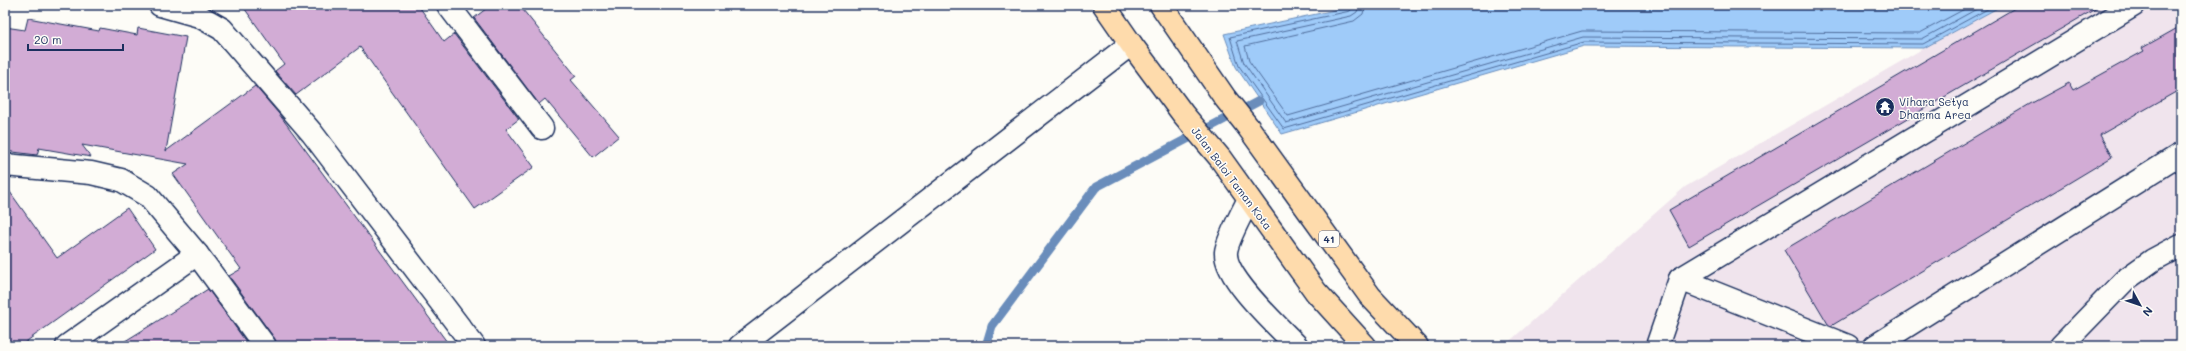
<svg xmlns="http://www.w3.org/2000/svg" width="2186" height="351" font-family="Mali,sans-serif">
<rect width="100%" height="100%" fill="#fdfcf7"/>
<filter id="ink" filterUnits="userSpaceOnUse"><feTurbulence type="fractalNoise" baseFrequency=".025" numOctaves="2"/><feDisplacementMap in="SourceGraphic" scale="8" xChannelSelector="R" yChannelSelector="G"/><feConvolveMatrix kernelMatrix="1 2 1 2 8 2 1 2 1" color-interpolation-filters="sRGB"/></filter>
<g filter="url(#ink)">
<path fill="#f0e4ed" d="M 2003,5 L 2181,5 L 2181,346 L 1504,346 L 1685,187 L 1924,48 Z"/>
<path fill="#9fcbf9" stroke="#6a8dbb" d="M 1358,5 L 2003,5 L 1924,48 L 1584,46 L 1282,134 L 1236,67 L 1224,34 Z"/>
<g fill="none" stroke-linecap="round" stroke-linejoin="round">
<g stroke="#506d9c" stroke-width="1">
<path d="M 1354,5 L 1350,11 L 1230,37 L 1239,66 L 1284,129 L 1584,42 L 1923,44 L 1995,5"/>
<path d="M 1359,5 L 1357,12 L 1351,16 L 1237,41 L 1244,63 L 1286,123 L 1583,37 L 1922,39 L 1984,5"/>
<path d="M 1365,5 L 1363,14 L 1354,21 L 1245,46 L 1249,61 L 1288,116 L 1582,31 L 1920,33 L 1972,5"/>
</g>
<path stroke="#6a8dbb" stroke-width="9" d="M 986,346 L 992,326 L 1096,187 L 1259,101"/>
</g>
<g fill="#d2acd5" stroke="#1b2f5e">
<path d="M 242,5 L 418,5 L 444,42 L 454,34 L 519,119 L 506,129 L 534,167 L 475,209 L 360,47 L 296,95 L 275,71 L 284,64 Z"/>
<path d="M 491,5 L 519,5 L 576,76 L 571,80 L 619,136 L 593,157 L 545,99 L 539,104 L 474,18 Z"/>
<path d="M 2020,5 L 2102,5 L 1689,246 L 1669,210 Z"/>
<path d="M 28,18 L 99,31 L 100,28 L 137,35 L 138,28 L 186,37 L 166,151 L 255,86 L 279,114 L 450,346 L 277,346 L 275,339 L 229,276 L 241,269 L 173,174 L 188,164 L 82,145 L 91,157 L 39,148 L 37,155 L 5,151 L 5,27 L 25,30 Z"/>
<path d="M 2181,26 L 2181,89 L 2100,135 L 2112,157 L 1831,326 L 1828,324 L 1784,250 L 2030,104 L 2069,83 L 2073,90 L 2144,51 L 2142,48 Z"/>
<path d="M 5,185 L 57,258 L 127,208 L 155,249 L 20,346 L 5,346 Z"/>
<path d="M 208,289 L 249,346 L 117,346 L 156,322 Z"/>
</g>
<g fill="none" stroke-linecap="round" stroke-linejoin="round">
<g stroke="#1b2f5e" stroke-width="25">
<g id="minor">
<path d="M 160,5 L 199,16 L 222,29 L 312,133 L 474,346"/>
<path d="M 448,5 L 542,128"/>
<path d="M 5,165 L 91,173 L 121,180 L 148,196 L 197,254 L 265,346"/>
<path d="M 1249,199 C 1243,211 1227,240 1226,252 C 1224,278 1279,327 1297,346"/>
<path d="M 1680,279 L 1848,346"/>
<path d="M 67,346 L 197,254"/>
<path d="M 740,346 L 1131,44"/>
<path d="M 1657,346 L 1680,279 L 2134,5"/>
<path d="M 1875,346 L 2181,154"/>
<path d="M 2061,346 L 2125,280 L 2153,260 L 2181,245"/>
</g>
</g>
<g stroke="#1b2f5e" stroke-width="25">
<g id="highway">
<path d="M 1104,5 L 1131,44 L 1183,114 L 1220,158 L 1316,292 L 1365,346"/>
<path d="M 1161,5 L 1225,98 L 1248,127 L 1370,296 L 1417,346"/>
</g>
</g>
<use href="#minor" stroke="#fdfcf7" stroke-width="22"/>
<use href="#highway" stroke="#fedbac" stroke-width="22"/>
</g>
</g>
<defs>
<g id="temple-disc" transform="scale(1)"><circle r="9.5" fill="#1b2f5e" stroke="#fdfcf7"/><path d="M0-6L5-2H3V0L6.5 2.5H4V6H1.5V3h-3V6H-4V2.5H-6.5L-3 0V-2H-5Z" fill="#fff"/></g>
</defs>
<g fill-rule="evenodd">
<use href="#temple-disc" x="1885" y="107"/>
</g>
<g text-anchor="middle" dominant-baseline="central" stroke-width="3" stroke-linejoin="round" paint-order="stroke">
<rect fill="#fdfcf7" stroke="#5f6c8c" stroke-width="1" x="1319" y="231" width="20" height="16" rx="3"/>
<g font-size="10" font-weight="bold" fill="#1b2f5e">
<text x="1329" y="239">41</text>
</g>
<g font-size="11" fill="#1b2f5e" stroke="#fdfcf7" text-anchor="start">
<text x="1899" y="101">Vihara Setya<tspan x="1899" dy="13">Dharma Area</tspan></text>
</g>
<g font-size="11" fill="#1b2f5e" stroke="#fdfcf7">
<text transform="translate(1232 178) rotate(53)">Jalan Baloi Taman Kota</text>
</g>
</g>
<rect width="2186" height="351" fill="none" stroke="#fdfcf7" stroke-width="20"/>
<rect x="10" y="10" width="2166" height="331" fill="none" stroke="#1b2f5e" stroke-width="1.5" filter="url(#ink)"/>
<g transform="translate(2140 305) rotate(130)" stroke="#fdfcf7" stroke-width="3" paint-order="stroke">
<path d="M0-3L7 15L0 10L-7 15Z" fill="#1b2f5e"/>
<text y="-6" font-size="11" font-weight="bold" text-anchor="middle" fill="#1b2f5e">N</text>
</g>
<path d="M28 44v6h95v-6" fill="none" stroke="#1b2f5e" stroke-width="2"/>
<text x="34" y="44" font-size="12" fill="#1b2f5e" stroke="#fdfcf7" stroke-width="3" paint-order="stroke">20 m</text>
</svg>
